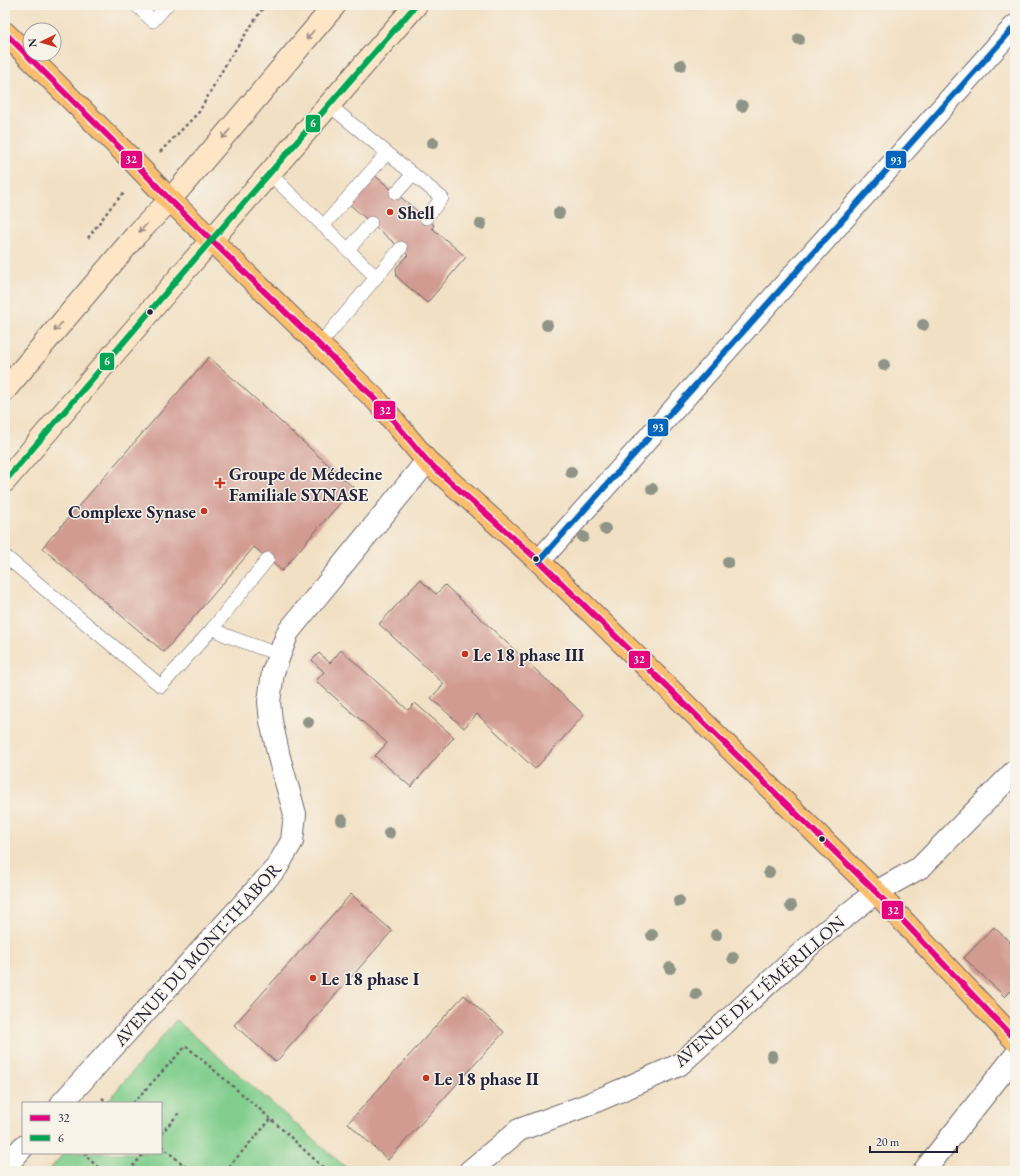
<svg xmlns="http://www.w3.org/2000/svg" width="1020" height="1176" font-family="'EB Garamond',serif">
<rect width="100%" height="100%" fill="#f7f3e8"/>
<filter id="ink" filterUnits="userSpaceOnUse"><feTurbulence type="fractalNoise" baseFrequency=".025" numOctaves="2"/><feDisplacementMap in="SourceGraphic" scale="8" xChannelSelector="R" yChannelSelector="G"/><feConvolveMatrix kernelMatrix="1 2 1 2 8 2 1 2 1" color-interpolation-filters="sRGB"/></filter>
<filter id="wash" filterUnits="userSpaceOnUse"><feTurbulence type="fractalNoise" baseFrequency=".012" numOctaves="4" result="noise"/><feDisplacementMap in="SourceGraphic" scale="16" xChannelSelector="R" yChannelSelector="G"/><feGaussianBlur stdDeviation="0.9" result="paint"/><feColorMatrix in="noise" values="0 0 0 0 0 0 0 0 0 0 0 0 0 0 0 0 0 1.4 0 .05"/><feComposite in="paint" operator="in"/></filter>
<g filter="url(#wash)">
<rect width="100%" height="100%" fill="#f2e0c4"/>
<path fill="#81ce8d" stroke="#527864" d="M 176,1020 L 350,1171 L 51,1171 L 50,1169 L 64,1153 L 161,1153 L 161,1103 L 106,1103 Z"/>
<g id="blocks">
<g fill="#d29b92">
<path d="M 373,174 L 434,225 L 432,228 L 466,257 L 427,303 L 397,277 L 396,268 L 408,255 L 348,203 Z"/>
<path d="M 209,357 L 354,488 L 312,535 L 282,571 L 254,547 L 164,652 L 42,548 Z"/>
<path d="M 420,580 L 436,594 L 445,585 L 584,715 L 535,769 L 477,714 L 464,728 L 431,698 L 444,684 L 379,624 Z"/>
<path d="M 341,650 L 408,710 L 415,703 L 454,737 L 411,787 L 375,756 L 387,743 L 316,681 L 324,672 L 312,660 L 319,653 L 330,663 Z"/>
<path d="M 351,894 L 392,931 L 276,1062 L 234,1025 Z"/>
<path d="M 994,927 L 1015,947 L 1015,987 L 1005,997 L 964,958 Z"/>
<path d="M 464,995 L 504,1032 L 388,1160 L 348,1123 Z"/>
</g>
</g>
</g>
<g filter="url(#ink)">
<use href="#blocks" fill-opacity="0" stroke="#6b646b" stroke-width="1"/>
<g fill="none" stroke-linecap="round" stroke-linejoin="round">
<g stroke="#6b646b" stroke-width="14">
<g id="service">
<path d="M 136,5 L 153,21 L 167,5"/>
<path d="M 329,105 L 442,198 L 426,218"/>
<path d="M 269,173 L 376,277"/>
<path d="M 396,193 L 413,174"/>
<path d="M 323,226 L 387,153"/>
<path d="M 348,250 L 371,223"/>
<path d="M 319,345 L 401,248"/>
<path d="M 5,556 L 161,686 L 213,628 L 268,559"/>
<path d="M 213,628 L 225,635 L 280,655"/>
</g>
</g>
<g stroke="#6b646b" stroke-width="24">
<g id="minor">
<path d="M 539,561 L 1015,26"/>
<path d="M 62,1103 L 277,867 L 292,841 L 295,814 L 279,757 L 271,721 L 269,702 L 273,672 L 288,632 L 427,461"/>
<path d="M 5,1167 L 23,1147"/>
<path d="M 470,1171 L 519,1130 L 587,1105 L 679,1065 L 819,937 L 876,892 L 921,867 L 1015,771"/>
<path d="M 924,1171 L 1015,1056"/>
</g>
</g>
<g stroke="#6b646b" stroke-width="24">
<g id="secondary">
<path d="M 5,390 L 136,235 L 170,200 L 335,5"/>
<path d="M 5,481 L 181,275 L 416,5"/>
</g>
</g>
<g stroke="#6b646b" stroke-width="24">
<path id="primary" d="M 5,33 L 132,160 L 170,200 L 378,402 L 427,461 L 539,561 L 876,892 L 1015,1040"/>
</g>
<g stroke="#6b646b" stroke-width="2.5" stroke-dasharray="3 3" stroke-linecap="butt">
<path d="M 160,152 L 199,112 L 227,62 L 265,5"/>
<path d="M 88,238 L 111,207 L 125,192"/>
<path d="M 102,1098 L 108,1103"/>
<path d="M 133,1103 L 186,1046 L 271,1119 L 327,1171"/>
<path d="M 161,1134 L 179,1113"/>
<path d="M 161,1146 L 191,1171"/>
<path d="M 87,1153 L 85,1155 L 102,1171"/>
<path d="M 129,1171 L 144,1153"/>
<path d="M 176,1171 L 183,1164"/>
<path d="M 225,1171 L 271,1119"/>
</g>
<use href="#service" stroke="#fff" stroke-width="13"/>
<use href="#minor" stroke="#fff" stroke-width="22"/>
<use href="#secondary" stroke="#fde5c5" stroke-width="22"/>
<use href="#primary" stroke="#fbbd6e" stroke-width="22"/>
<g stroke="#f7f3e8" stroke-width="9">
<path id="bus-1" d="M 5,33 L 132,160 L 170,200 L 378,402 L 427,461 L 539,561 L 876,892 L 1015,1040"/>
</g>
<g stroke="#f7f3e8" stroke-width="9">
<path id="bus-2" d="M 5,481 L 181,275 L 416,5"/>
</g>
<g stroke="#f7f3e8" stroke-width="9">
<path id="bus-3" d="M 539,561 L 1015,26"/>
</g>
<use href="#bus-1" stroke="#e5007d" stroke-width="6"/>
<use href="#bus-2" stroke="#00a651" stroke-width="6"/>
<use href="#bus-3" stroke="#0065bd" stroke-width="6"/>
</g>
<g fill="#8f9486">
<circle cx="799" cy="39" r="6"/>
<circle cx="681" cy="65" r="6"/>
<circle cx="742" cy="106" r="6"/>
<circle cx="433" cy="143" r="6"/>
<circle cx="559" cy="213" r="6"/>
<circle cx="481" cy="224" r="6"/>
<circle cx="547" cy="325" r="6"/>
<circle cx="923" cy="325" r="6"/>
<circle cx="884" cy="365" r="6"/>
<circle cx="571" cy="472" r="6"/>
<circle cx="652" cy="489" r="6"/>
<circle cx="605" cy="529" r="6"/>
<circle cx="583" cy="537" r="6"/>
<circle cx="728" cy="562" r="6"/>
<circle cx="308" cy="722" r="6"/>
<circle cx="342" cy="820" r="6"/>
<circle cx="389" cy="833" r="6"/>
<circle cx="769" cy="872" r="6"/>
<circle cx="679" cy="901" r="6"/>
<circle cx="791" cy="906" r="6"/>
<circle cx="652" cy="935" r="6"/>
<circle cx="716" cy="935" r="6"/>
<circle cx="733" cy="958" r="6"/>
<circle cx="670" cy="968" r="6"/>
<circle cx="696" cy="994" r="6"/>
<circle cx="772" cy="1056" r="6"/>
</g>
<defs><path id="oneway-shaft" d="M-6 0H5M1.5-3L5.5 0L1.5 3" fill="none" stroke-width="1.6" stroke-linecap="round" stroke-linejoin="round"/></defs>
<g stroke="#9a8d87">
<use href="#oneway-shaft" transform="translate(310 35) rotate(130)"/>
<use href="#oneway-shaft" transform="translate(226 134) rotate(130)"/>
<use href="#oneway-shaft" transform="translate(143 228) rotate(134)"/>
<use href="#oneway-shaft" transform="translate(58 327) rotate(130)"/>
</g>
</g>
<g fill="#c8321e" stroke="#f7f3e8" stroke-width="1.5">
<circle cx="390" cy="212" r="4"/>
<path d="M218 477h4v4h4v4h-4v4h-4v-4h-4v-4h4z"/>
<circle cx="204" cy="511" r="4"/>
<circle cx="465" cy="654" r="4"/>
<circle cx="313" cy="978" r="4"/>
<circle cx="426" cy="1078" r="4"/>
</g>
<g fill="#22223b" stroke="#f7f3e8" stroke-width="1.5">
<circle cx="150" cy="312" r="3.5"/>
<circle cx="536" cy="559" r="3.5"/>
<circle cx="822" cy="839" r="3.5"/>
</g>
<g text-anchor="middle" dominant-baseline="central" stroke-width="3" stroke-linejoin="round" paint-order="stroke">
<g font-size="18" font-weight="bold" fill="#22223b" stroke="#f7f3e8" text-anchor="start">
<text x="398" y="212">Shell</text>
<text x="229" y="473">Groupe de Médecine<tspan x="229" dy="21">Familiale SYNASE</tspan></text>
<text x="196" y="511" text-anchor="end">Complexe Synase</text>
<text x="473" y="654">Le 18 phase III</text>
<text x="321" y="978">Le 18 phase I</text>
<text x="434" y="1078">Le 18 phase II</text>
</g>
<g font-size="18" fill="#22223b" stroke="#f7f3e8">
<text transform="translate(197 954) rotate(-48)">AVENUE DU MONT-THABOR</text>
<text transform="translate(759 991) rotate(-41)">AVENUE DE L'ÉMÉRILLON</text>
</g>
</g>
<g stroke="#f7f3e8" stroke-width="1.5">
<rect x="305" y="114" width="16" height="19" rx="4" fill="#00a651"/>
<rect x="120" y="150" width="23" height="19" rx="4" fill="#e5007d"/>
<rect x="885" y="150" width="22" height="19" rx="4" fill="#0065bd"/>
<rect x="99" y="352" width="16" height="19" rx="4" fill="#00a651"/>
<rect x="373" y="400" width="23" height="20" rx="4" fill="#e5007d"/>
<rect x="647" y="418" width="22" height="19" rx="4" fill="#0065bd"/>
<rect x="628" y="650" width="23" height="19" rx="4" fill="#e5007d"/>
<rect x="881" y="900" width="23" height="20" rx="4" fill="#e5007d"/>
</g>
<g font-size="11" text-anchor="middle" font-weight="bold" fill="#fff">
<text x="313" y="127">6</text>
<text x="131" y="163">32</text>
<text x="896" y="164">93</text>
<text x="107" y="365">6</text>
<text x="385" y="414">32</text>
<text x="658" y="431">93</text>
<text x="639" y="663">32</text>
<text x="893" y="914">32</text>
</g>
<rect width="1020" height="1176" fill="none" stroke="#f7f3e8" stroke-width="20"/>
<rect x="22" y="1102" width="140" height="52" fill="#f7f3e8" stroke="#a29fa3"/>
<rect x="30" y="1115" width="20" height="6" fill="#e5007d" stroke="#a29fa3"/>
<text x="58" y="1122" font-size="12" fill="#22223b">32</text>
<rect x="30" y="1135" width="20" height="6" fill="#00a651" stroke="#a29fa3"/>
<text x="58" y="1142" font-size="12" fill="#22223b">6</text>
<g transform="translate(42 42) rotate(265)"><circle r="19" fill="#f7f3e8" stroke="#a29fa3"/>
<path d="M0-3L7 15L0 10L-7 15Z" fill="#c8321e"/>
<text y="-6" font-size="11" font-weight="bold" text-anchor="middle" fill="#22223b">N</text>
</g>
<path d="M870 1146v6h87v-6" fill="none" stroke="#22223b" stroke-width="2"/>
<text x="876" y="1146" font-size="12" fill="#22223b" stroke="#f7f3e8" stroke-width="3" paint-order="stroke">20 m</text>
</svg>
